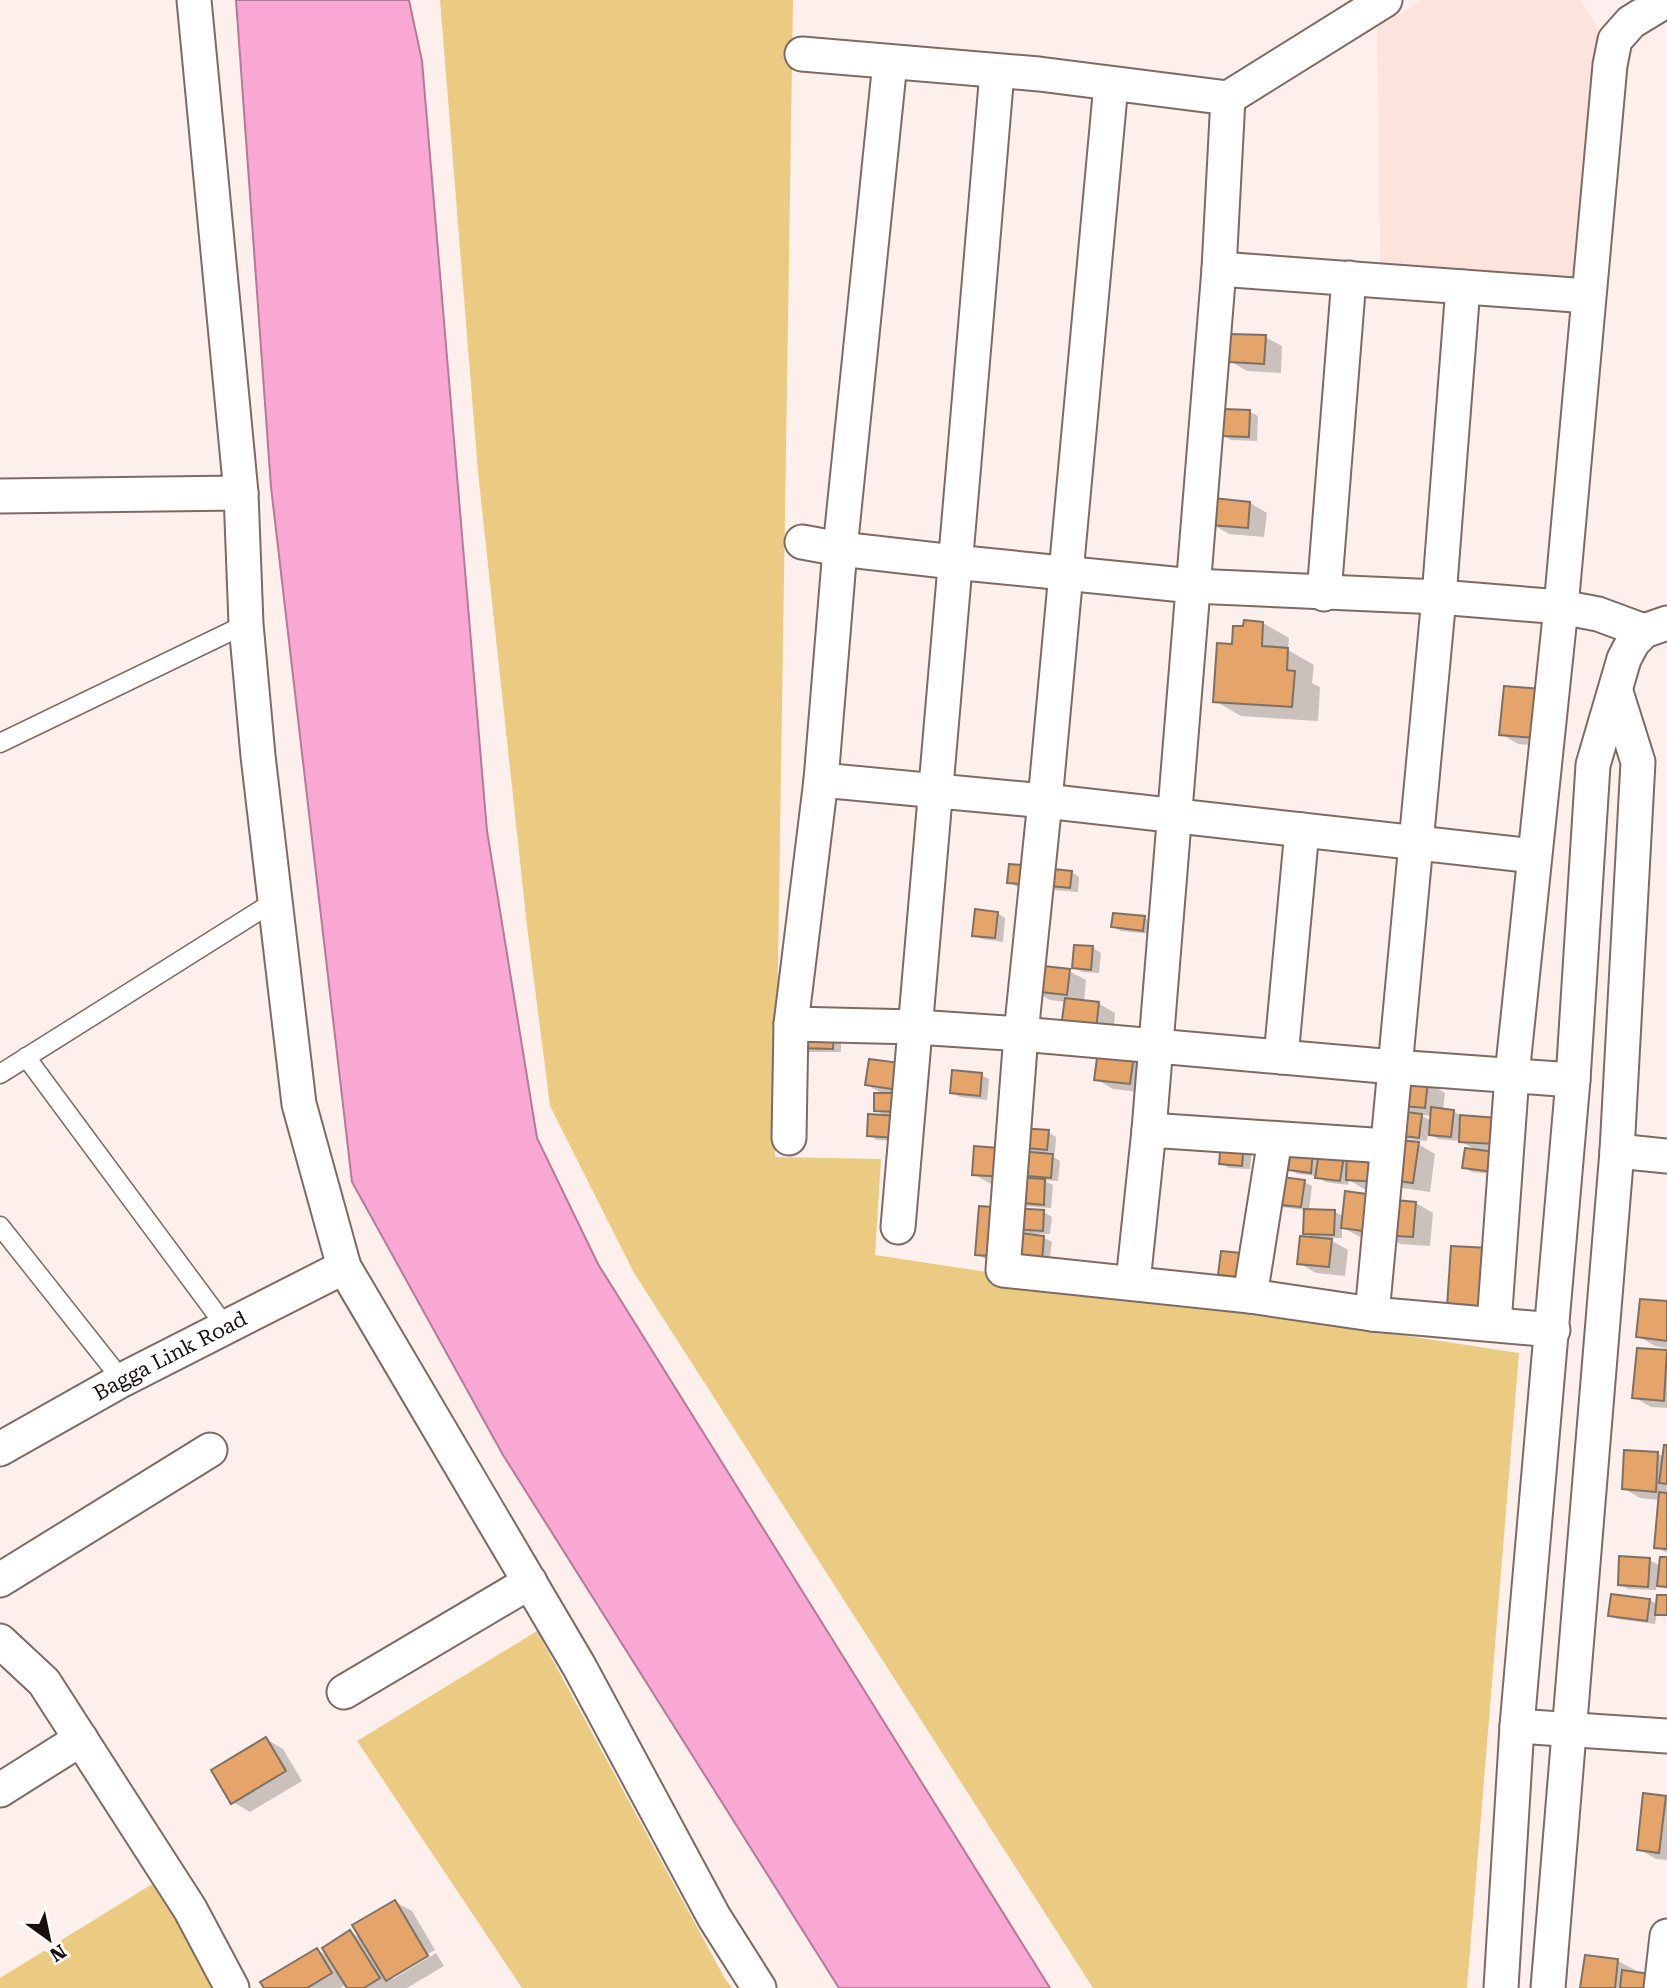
<svg xmlns="http://www.w3.org/2000/svg" width="1667" height="1988" font-family="'Roboto Serif',serif">
<rect width="100%" height="100%" fill="#fdf0ec"/>
<path fill="#fce3dc" d="M 1422,0 L 1580,0 L 1609,44 L 1587,280 L 1380,265 L 1377,27 Z"/>
<g fill="#ebcb82">
<path d="M 440,0 L 793,0 L 775,1157 L 881,1159 L 875,1255 L 1519,1353 L 1467,1988 L 1093,1988 L 634,1273 L 550,1106 L 527,926 L 478,472 Z"/>
<path d="M 537,1631 L 724,1977 L 732,1988 L 522,1988 L 357,1741 Z"/>
<path d="M 162,1878 L 211,1988 L 0,1988 L 0,1978 Z"/>
</g>
<path fill="#f8a8d2" stroke="#b47a97" stroke-width="2" d="M 236,0 L 409,0 L 422,61 L 487,831 L 537,1138 L 598,1264 L 1050,1988 L 839,1988 L 503,1455 L 352,1182 L 271,487 Z"/>
<g fill="#0003" fill-rule="evenodd">
<path d="M 1265,337 L 1282,346 L 1281,373 L 1247,371 L 1230,361 Z"/>
<path d="M 1250,412 L 1258,416 L 1257,441 L 1231,440 L 1223,435 Z"/>
<path d="M 1250,503 L 1267,513 L 1264,537 L 1229,534 L 1212,524 Z"/>
<path d="M 1263,623 L 1289,638 L 1288,650 L 1314,665 L 1312,683 L 1320,687 L 1318,721 L 1241,716 L 1215,701 L 1233,646 Z"/>
<path d="M 1506,688 L 1553,747 L 1518,744 L 1501,734 Z"/>
<path d="M 1071,872 L 1079,877 L 1078,892 L 1017,887 L 1009,882 Z"/>
<path d="M 997,913 L 1005,918 L 1003,942 L 982,939 L 974,935 Z"/>
<path d="M 1144,918 L 1152,922 L 1151,934 L 1121,931 L 1113,927 Z"/>
<path d="M 1076,947 L 1093,948 L 1101,953 L 1099,973 L 1082,972 L 1074,967 Z"/>
<path d="M 1069,971 L 1086,980 L 1084,1002 L 1098,1003 L 1115,1013 L 1113,1039 L 1066,1002 L 1050,1000 L 1033,990 Z"/>
<path d="M 841,1032 L 841,1052 L 807,1052 L 799,1047 Z"/>
<path d="M 1133,1058 L 1150,1068 L 1147,1093 L 1113,1089 L 1096,1079 Z"/>
<path d="M 908,1066 L 904,1141 L 877,1140 L 869,1135 L 888,1117 L 875,1110 L 885,1095 L 867,1085 Z"/>
<path d="M 981,1075 L 989,1079 L 987,1100 L 960,1097 L 952,1092 Z"/>
<path d="M 1428,1083 L 1445,1093 L 1443,1110 L 1453,1111 L 1461,1116 L 1497,1119 L 1501,1175 L 1472,1172 L 1464,1167 L 1478,1151 L 1460,1141 L 1438,1139 L 1428,1133 L 1427,1141 L 1398,1138 L 1411,1114 L 1394,1104 ZM 1420,1115 L 1432,1116 L 1432,1121 Z"/>
<path d="M 1048,1132 L 1056,1137 L 1055,1153 L 1046,1152 L 1060,1161 L 1058,1181 L 1043,1180 L 1053,1185 L 1051,1208 L 1022,1206 L 1015,1185 L 991,1184 L 973,1174 L 1033,1154 L 1019,1146 Z"/>
<path d="M 1418,1144 L 1435,1154 L 1430,1192 L 1403,1188 L 1396,1184 L 1396,1190 L 1364,1189 L 1349,1180 L 1348,1185 L 1325,1182 L 1318,1176 L 1298,1174 L 1290,1169 L 1292,1151 Z"/>
<path d="M 1252,1149 L 1250,1169 L 1229,1168 L 1221,1163 Z"/>
<path d="M 1304,1182 L 1312,1186 L 1309,1210 L 1334,1211 L 1344,1217 L 1416,1203 L 1433,1213 L 1430,1246 L 1400,1244 L 1388,1236 L 1387,1240 L 1360,1237 L 1342,1227 L 1342,1238 L 1327,1238 L 1348,1250 L 1345,1276 L 1316,1273 L 1299,1263 L 1315,1239 L 1305,1233 L 1305,1210 L 1281,1207 L 1273,1203 Z"/>
<path d="M 1044,1212 L 1052,1217 L 1050,1234 L 1037,1234 L 1052,1242 L 1049,1265 L 994,1264 L 977,1254 Z"/>
<path d="M 1667,1303 L 1667,1348 L 1655,1346 L 1638,1336 Z"/>
<path d="M 1638,1349 L 1667,1352 L 1667,1408 L 1651,1407 L 1634,1397 Z"/>
<path d="M 1667,1447 L 1667,1553 L 1656,1547 L 1660,1500 L 1640,1498 L 1623,1488 L 1626,1452 L 1658,1454 L 1664,1457 Z"/>
<path d="M 1667,1559 L 1667,1589 L 1656,1583 L 1656,1590 L 1628,1589 L 1620,1584 L 1649,1560 L 1661,1566 Z"/>
<path d="M 1667,1597 L 1667,1613 L 1663,1613 L 1663,1617 L 1667,1618 L 1665,1618 L 1657,1613 L 1655,1624 L 1617,1619 L 1610,1615 L 1650,1600 L 1658,1605 Z"/>
<path d="M 266,1739 L 283,1749 L 302,1781 L 250,1812 L 233,1802 Z"/>
<path d="M 1665,1797 L 1667,1798 L 1667,1860 L 1656,1859 L 1639,1849 Z"/>
<path d="M 395,1902 L 412,1911 L 435,1950 L 393,1975 L 393,1979 L 436,1953 L 444,1966 L 407,1988 L 349,1988 L 347,1984 L 340,1988 L 266,1988 L 317,1950 L 330,1957 L 350,1932 L 362,1939 Z"/>
<path d="M 1586,1957 L 1618,1961 L 1635,1970 L 1635,1973 L 1667,1988 L 1582,1988 Z"/>
</g>
<g fill="#e5a46a" stroke="#7f7064" stroke-width="2">
<path d="M 1230,334 L 1266,335 L 1264,364 L 1229,362 Z"/>
<path d="M 1223,409 L 1250,410 L 1249,437 L 1221,436 Z"/>
<path d="M 1213,498 L 1250,502 L 1248,528 L 1210,525 Z"/>
<path d="M 1244,620 L 1263,622 L 1262,646 L 1288,648 L 1287,670 L 1295,671 L 1292,707 L 1213,702 L 1217,643 L 1232,644 L 1233,626 L 1243,626 Z"/>
<path d="M 1504,686 L 1541,689 L 1536,738 L 1499,735 Z"/>
<path d="M 1009,864 L 1035,866 L 1033,885 L 1007,883 Z"/>
<path d="M 1043,868 L 1072,871 L 1070,888 L 1040,885 Z"/>
<path d="M 975,909 L 998,912 L 995,938 L 972,936 Z"/>
<path d="M 1113,913 L 1145,916 L 1143,931 L 1111,927 Z"/>
<path d="M 1074,945 L 1093,946 L 1091,970 L 1072,968 Z"/>
<path d="M 1034,965 L 1070,969 L 1067,995 L 1031,991 Z"/>
<path d="M 1065,998 L 1099,1002 L 1096,1030 L 1061,1027 Z"/>
<path d="M 798,1025 L 834,1025 L 833,1049 L 797,1048 Z"/>
<path d="M 1098,1051 L 1134,1056 L 1130,1084 L 1094,1080 Z"/>
<path d="M 869,1059 L 908,1064 L 905,1091 L 865,1085 Z"/>
<path d="M 952,1070 L 982,1073 L 980,1096 L 950,1093 Z"/>
<path d="M 1395,1078 L 1428,1082 L 1425,1108 L 1392,1105 Z"/>
<path d="M 874,1093 L 901,1093 L 901,1112 L 874,1111 Z"/>
<path d="M 1431,1107 L 1454,1110 L 1451,1137 L 1429,1135 Z"/>
<path d="M 1392,1110 L 1422,1114 L 1419,1138 L 1388,1134 Z"/>
<path d="M 868,1114 L 898,1116 L 896,1138 L 867,1136 Z"/>
<path d="M 1460,1115 L 1497,1118 L 1495,1144 L 1459,1142 Z"/>
<path d="M 1019,1128 L 1049,1130 L 1047,1150 L 1017,1147 Z"/>
<path d="M 1389,1139 L 1419,1142 L 1413,1183 L 1384,1179 Z"/>
<path d="M 1221,1141 L 1244,1143 L 1242,1166 L 1219,1164 Z"/>
<path d="M 974,1146 L 1010,1149 L 1007,1177 L 972,1175 Z"/>
<path d="M 1465,1148 L 1496,1152 L 1493,1172 L 1462,1168 Z"/>
<path d="M 1291,1149 L 1313,1151 L 1311,1173 L 1288,1170 Z"/>
<path d="M 1018,1151 L 1053,1154 L 1051,1178 L 1016,1175 Z"/>
<path d="M 1319,1153 L 1344,1156 L 1340,1181 L 1315,1178 Z"/>
<path d="M 1347,1153 L 1381,1155 L 1379,1182 L 1346,1180 Z"/>
<path d="M 1275,1176 L 1305,1180 L 1301,1207 L 1271,1204 Z"/>
<path d="M 1013,1177 L 1045,1179 L 1044,1205 L 1012,1202 Z"/>
<path d="M 1345,1191 L 1375,1195 L 1371,1232 L 1341,1228 Z"/>
<path d="M 1384,1199 L 1416,1202 L 1413,1237 L 1381,1235 Z"/>
<path d="M 979,1206 L 1005,1208 L 1001,1257 L 975,1255 Z"/>
<path d="M 1014,1208 L 1044,1210 L 1043,1231 L 1012,1229 Z"/>
<path d="M 1304,1209 L 1335,1210 L 1334,1235 L 1303,1234 Z"/>
<path d="M 1012,1232 L 1044,1236 L 1042,1262 L 1010,1258 Z"/>
<path d="M 1300,1236 L 1332,1239 L 1329,1267 L 1297,1264 Z"/>
<path d="M 1451,1246 L 1489,1248 L 1485,1308 L 1447,1307 Z"/>
<path d="M 1221,1251 L 1251,1254 L 1249,1278 L 1218,1275 Z"/>
<path d="M 1640,1299 L 1667,1301 L 1667,1341 L 1636,1337 Z"/>
<path d="M 1637,1348 L 1667,1350 L 1664,1401 L 1632,1398 Z"/>
<path d="M 1664,1445 L 1667,1445 L 1667,1484 L 1659,1483 Z"/>
<path d="M 1624,1450 L 1658,1452 L 1656,1492 L 1622,1489 Z"/>
<path d="M 1659,1492 L 1667,1493 L 1667,1549 L 1654,1548 Z"/>
<path d="M 1619,1556 L 1650,1558 L 1648,1587 L 1618,1585 Z"/>
<path d="M 1660,1557 L 1667,1557 L 1667,1587 L 1657,1586 Z"/>
<path d="M 1611,1594 L 1650,1599 L 1647,1621 L 1608,1616 Z"/>
<path d="M 1657,1595 L 1667,1595 L 1667,1615 L 1655,1615 Z"/>
<path d="M 266,1737 L 286,1771 L 231,1804 L 211,1770 Z"/>
<path d="M 1643,1793 L 1666,1796 L 1659,1853 L 1637,1850 Z"/>
<path d="M 395,1900 L 428,1956 L 386,1981 L 352,1925 Z"/>
<path d="M 350,1930 L 380,1978 L 364,1988 L 347,1988 L 322,1948 Z"/>
<path d="M 317,1948 L 332,1973 L 307,1988 L 264,1988 L 260,1982 Z"/>
<path d="M 1585,1955 L 1618,1959 L 1615,1988 L 1580,1988 Z"/>
<path d="M 1622,1970 L 1651,1974 L 1649,1988 L 1620,1988 Z"/>
</g>
<g fill="none" stroke-linecap="round" stroke-linejoin="round">
<g stroke="#7d6a64" stroke-width="21">
<g id="lane">
<path d="M 0,743 L 246,624"/>
<path d="M 26,1057 L 226,1327"/>
<path d="M 0,1074 L 275,901"/>
<path d="M 0,1226 L 122,1380"/>
</g>
</g>
<g stroke="#7d6a64" stroke-width="37">
<g id="street">
<path d="M 194,0 L 241,493 L 246,624 L 258,756 L 299,1104 L 344,1267 L 579,1666 L 714,1917 L 759,1988"/>
<path d="M 802,54 L 1039,74 L 1228,98 L 1385,0"/>
<path d="M 1111,84 L 1045,801 L 1021,1034 L 1003,1270 L 1250,1296 L 1372,1314 L 1553,1330"/>
<path d="M 1219,269 L 1588,296"/>
<path d="M 0,496 L 241,493"/>
<path d="M 802,542 L 840,549 L 954,562 L 1193,586 L 1439,597 L 1561,607 L 1598,614 L 1644,631"/>
<path d="M 1324,594 L 1349,278"/>
<path d="M 821,780 L 1045,801 L 1534,856"/>
<path d="M 791,1024 L 916,1027 L 1021,1034 L 1394,1067 L 1573,1080"/>
<path d="M 1281,1057 L 1302,830"/>
<path d="M 1149,1130 L 1387,1146"/>
<path d="M 789,1138 L 791,1024 L 821,780 L 840,549 L 890,62"/>
<path d="M 1617,1151 L 1667,1156"/>
<path d="M 898,1227 C 933,842 964,457 997,72"/>
<path d="M 1133,1282 L 1149,1130 L 1219,269 L 1228,98"/>
<path d="M 1250,1296 L 1275,1139"/>
<path d="M 1372,1314 L 1439,597 L 1463,287"/>
<path d="M 1494,1324 L 1512,1075 L 1561,607 L 1610,65 L 1615,40 L 1631,22 L 1667,0"/>
<path id="s1" d="M 0,1449 L 122,1380 L 344,1267"/>
<path d="M 0,1580 L 210,1450"/>
<path d="M 0,1641 L 44,1682 L 190,1909 L 232,1988"/>
<path d="M 344,1692 L 530,1582"/>
<path d="M 1517,1726 L 1667,1736"/>
<path d="M 0,1790 L 81,1739"/>
<path d="M 1501,1988 L 1517,1726 L 1573,1080 L 1593,765 L 1624,659 L 1633,642 L 1644,631 L 1667,623"/>
<path d="M 1548,1988 L 1617,1151 L 1638,762 L 1616,692"/>
<path d="M 1661,1988 L 1667,1936"/>
</g>
</g>
<use href="#lane" stroke="#fff" stroke-width="18"/>
<use href="#street" stroke="#fff" stroke-width="33"/>
</g>
<g text-anchor="middle" dominant-baseline="central" stroke-width="7" stroke-linejoin="round" paint-order="stroke">
<g font-size="21" fill="#160f0d" stroke="#fff">
<text stroke="none"><textPath href="#s1" startOffset="194">Bagga Link Road</textPath></text>
</g>
</g>
<g transform="translate(49 1939) rotate(147)" stroke="#ffffff" stroke-width="5" paint-order="stroke">
<path d="M0-5L12 26L0 18L-12 26Z" fill="#160f0d"/>
<text y="-10" font-size="19" font-weight="bold" text-anchor="middle" fill="#160f0d">N</text>
</g>
</svg>
